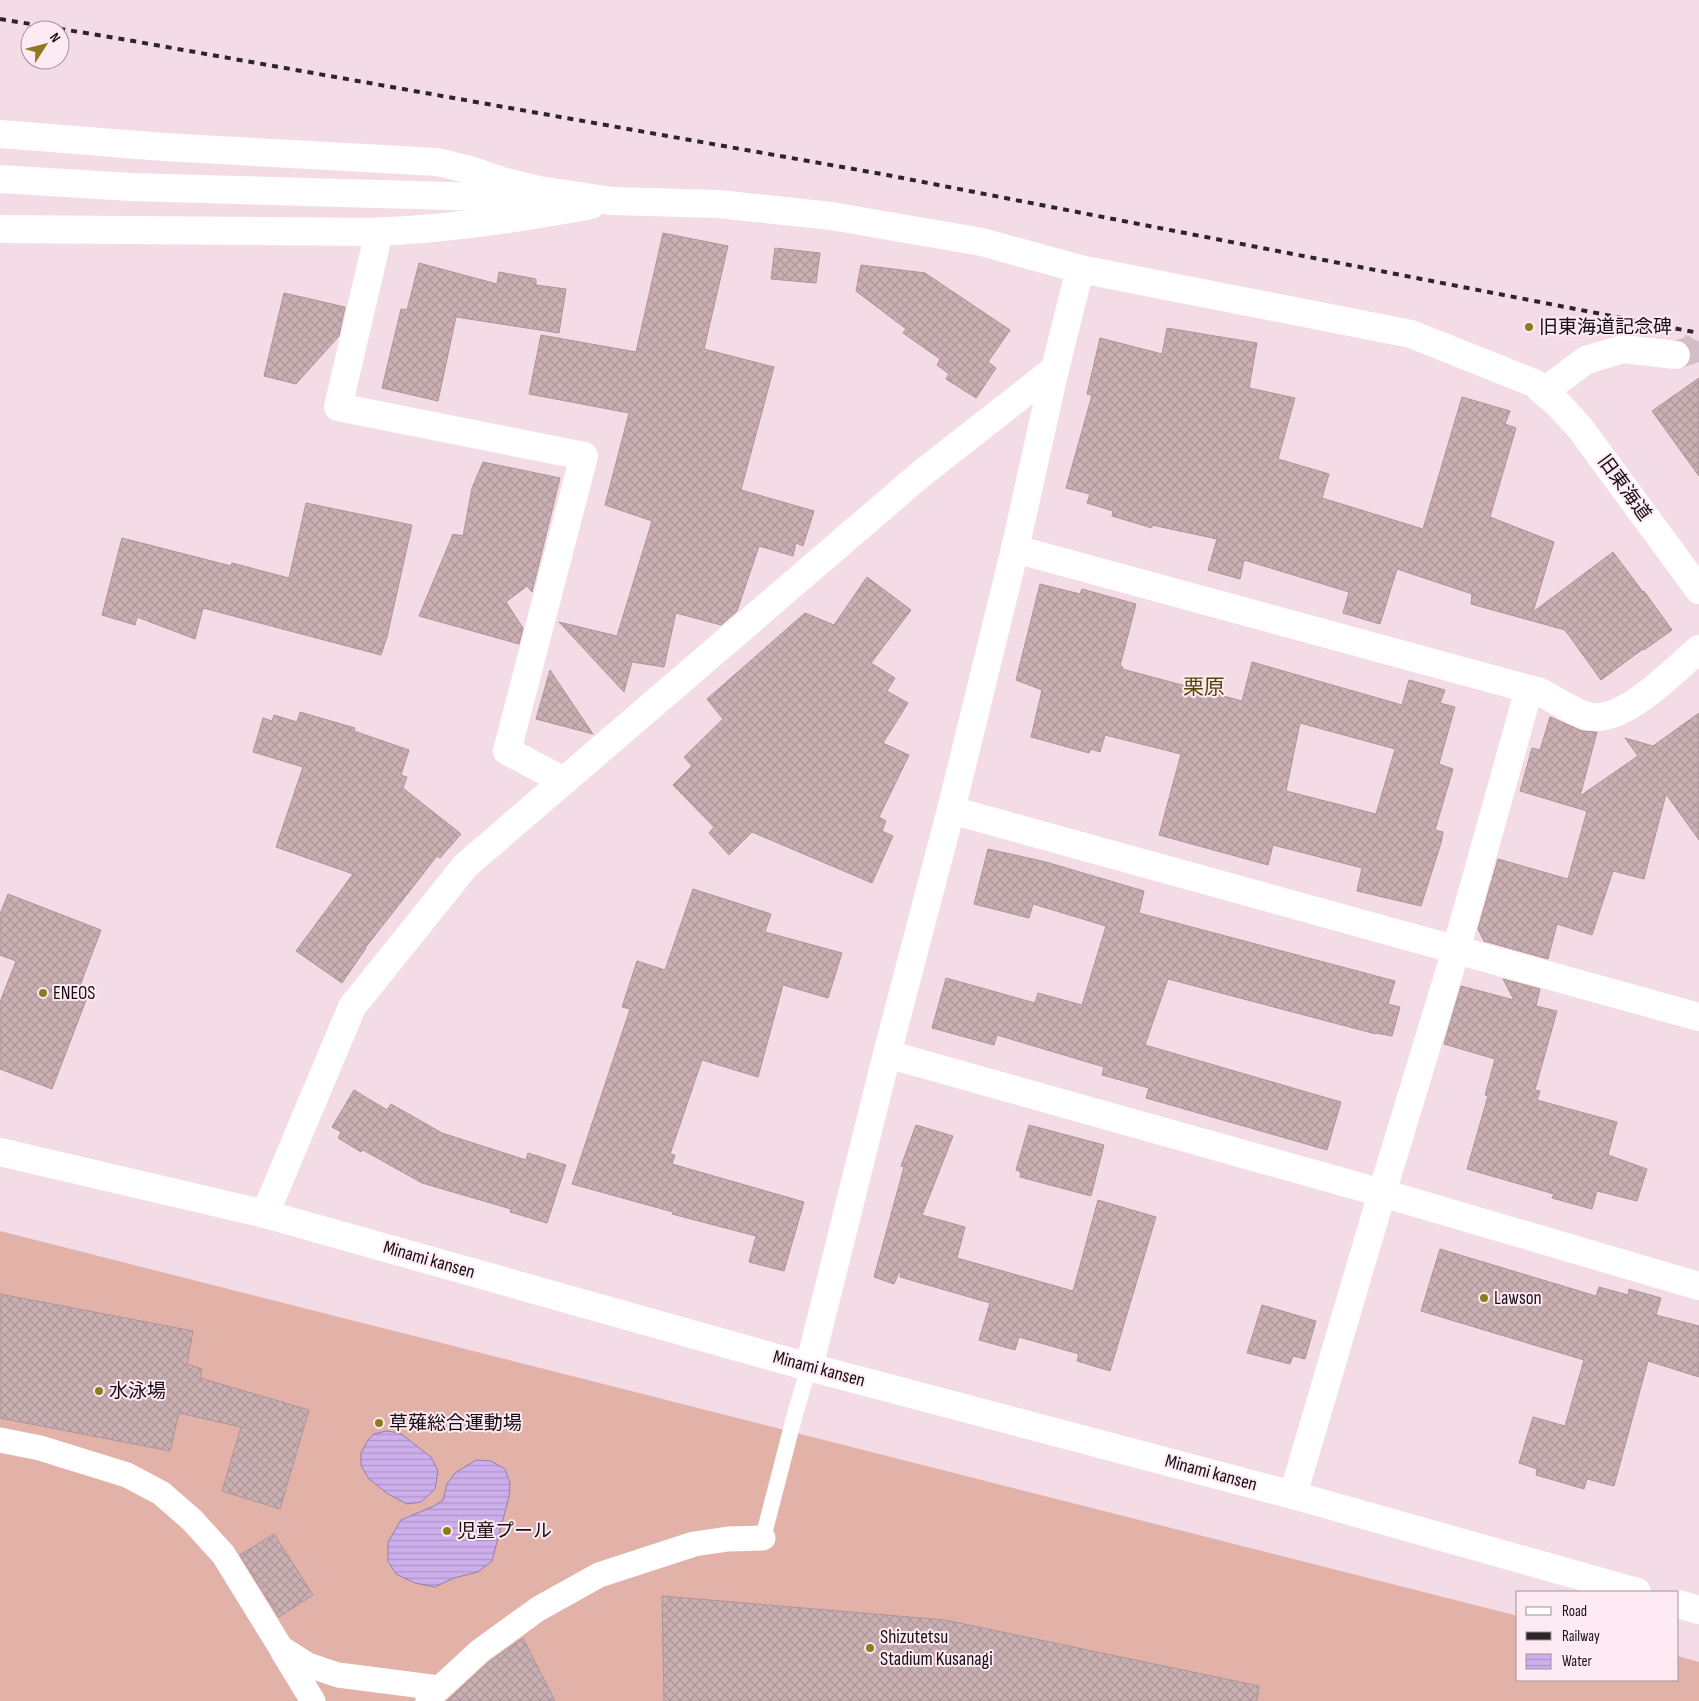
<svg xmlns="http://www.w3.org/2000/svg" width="1699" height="1701" font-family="'Sofia Sans Condensed','Noto Sans JP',sans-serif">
<defs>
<pattern id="water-rules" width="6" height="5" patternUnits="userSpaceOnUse" patternTransform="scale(1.25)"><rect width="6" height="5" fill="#ccafeb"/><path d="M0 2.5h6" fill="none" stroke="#ae95c8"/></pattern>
<pattern id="building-cross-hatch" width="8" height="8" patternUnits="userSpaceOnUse" patternTransform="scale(1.25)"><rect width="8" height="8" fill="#cab0b3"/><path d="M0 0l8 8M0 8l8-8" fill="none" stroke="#ad9699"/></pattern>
</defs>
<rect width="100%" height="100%" fill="#f4dce7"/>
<path fill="#e2b2a8" d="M 0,1231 L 1518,1616 L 1518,1680 L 1678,1680 L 1678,1656 L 1699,1662 L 1699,1701 L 0,1701 Z"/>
<g fill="url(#water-rules)" stroke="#957faa">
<path d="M 386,1431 L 400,1433 L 431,1457 L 438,1471 L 435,1489 L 421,1502 L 407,1504 L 388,1494 L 368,1478 L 361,1465 L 361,1453 L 368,1440 L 374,1434 Z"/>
<path d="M 476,1460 L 491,1461 L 505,1469 L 510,1483 L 509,1497 L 492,1561 L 478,1572 L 454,1578 L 435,1587 L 415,1583 L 396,1574 L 388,1561 L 388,1542 L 401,1520 L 434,1506 L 443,1500 L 447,1484 L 455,1473 Z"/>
</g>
<g fill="url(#building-cross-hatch)" stroke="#ae9598" fill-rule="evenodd">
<path d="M 663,233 L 728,246 L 704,349 L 774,367 L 741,490 L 814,511 L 803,546 L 796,543 L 793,556 L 759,546 L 737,611 L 721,625 L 676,613 L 664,667 L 632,662 L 624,692 L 559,622 L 617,636 L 652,521 L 605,505 L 629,413 L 529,394 L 541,335 L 636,352 Z"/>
<path d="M 775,248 L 820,253 L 816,283 L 771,279 Z"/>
<path d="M 419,263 L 497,284 L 499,272 L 536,279 L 536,285 L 566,289 L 559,333 L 456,317 L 438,401 L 382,388 L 401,309 L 407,310 Z"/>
<path d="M 861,265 L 925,273 L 1010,330 L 988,362 L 996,368 L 976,398 L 946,379 L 949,374 L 937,365 L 940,359 L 903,333 L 906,329 L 856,291 Z"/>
<path d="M 284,293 L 345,307 L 339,336 L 296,384 L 264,376 Z"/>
<path d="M 1167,328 L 1257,343 L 1249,388 L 1295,398 L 1278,459 L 1329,474 L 1322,498 L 1423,529 L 1462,397 L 1510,411 L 1505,424 L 1516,428 L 1490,517 L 1554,542 L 1533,612 L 1613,552 L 1643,592 L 1644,591 L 1672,630 L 1644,650 L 1643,649 L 1601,680 L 1565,630 L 1471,604 L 1472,594 L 1397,569 L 1380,624 L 1343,613 L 1349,592 L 1244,560 L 1240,579 L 1208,570 L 1217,539 L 1152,525 L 1152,528 L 1112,516 L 1113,511 L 1087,503 L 1090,494 L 1066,488 L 1092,395 L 1087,394 L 1100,338 L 1162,354 Z"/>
<path d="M 1699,378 L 1699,476 L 1652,411 Z"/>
<path d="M 483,462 L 560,478 L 532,592 L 527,586 L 506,602 L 523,628 L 519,644 L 419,616 L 453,534 L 463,536 L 472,488 Z"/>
<path d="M 306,503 L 412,525 L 387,637 L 381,655 L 203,608 L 195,639 L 137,617 L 135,625 L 102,615 L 122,538 L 231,566 L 232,563 L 289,578 Z"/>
<path d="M 867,577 L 911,610 L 871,663 L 895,678 L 887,691 L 908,703 L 883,743 L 909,755 L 879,817 L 886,821 L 882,831 L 893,836 L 872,883 L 752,832 L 729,855 L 709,833 L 714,827 L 673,785 L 692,766 L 684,757 L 723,719 L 707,699 L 805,613 L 834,625 Z"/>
<path d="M 1040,584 L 1080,594 L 1082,589 L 1136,604 L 1120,666 L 1123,667 L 1122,669 L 1242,701 L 1252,662 L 1402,705 L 1409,680 L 1445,690 L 1440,703 L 1455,707 L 1439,764 L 1453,769 L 1435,830 L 1443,832 L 1441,843 L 1421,906 L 1357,891 L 1362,868 L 1273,845 L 1268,865 L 1159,835 L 1181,754 L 1105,735 L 1100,752 L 1091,749 L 1089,753 L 1031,737 L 1042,690 L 1016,680 ZM 1300,723 L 1395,749 L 1376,814 L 1286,791 Z"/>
<path d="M 550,670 L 593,734 L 536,719 Z"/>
<path d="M 300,712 L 355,728 L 354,731 L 409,750 L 401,775 L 407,777 L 403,788 L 461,834 L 440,858 L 437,856 L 365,948 L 366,948 L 342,983 L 296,951 L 353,874 L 276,847 L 303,767 L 253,752 L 263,718 L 272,721 L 274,715 L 297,722 Z"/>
<path d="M 1699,713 L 1699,840 L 1666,794 L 1644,879 L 1613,871 L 1592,935 L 1557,924 L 1548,959 L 1484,941 L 1478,929 L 1498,859 L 1568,879 L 1587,811 L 1520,791 L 1532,748 L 1540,750 L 1550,717 L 1582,731 L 1597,732 L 1580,796 L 1638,756 L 1625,738 L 1653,746 Z"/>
<path d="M 988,849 L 1046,862 L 1144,891 L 1139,913 L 1395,981 L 1388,1004 L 1400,1007 L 1392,1036 L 1376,1033 L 1376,1034 L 1168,979 L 1145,1045 L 1341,1102 L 1327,1150 L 1146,1098 L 1149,1088 L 1102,1075 L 1104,1067 L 997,1035 L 994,1045 L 932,1028 L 946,978 L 1035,1003 L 1038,993 L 1082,1005 L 1106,926 L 1033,904 L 1029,918 L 974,904 Z"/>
<path d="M 693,889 L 771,914 L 765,932 L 842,953 L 828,998 L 783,985 L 758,1077 L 702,1060 L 670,1154 L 675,1155 L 672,1164 L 804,1202 L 784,1271 L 749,1262 L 756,1236 L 672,1214 L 673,1212 L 572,1184 L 630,1009 L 622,1007 L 637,961 L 665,970 Z"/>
<path d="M 8,894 L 101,930 L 78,991 L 88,995 L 52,1089 L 0,1069 L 0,1002 L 16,961 L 0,955 L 0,914 Z"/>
<path d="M 1503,979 L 1540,989 L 1536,1006 L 1557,1011 L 1535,1090 L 1540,1091 L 1537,1100 L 1617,1122 L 1608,1155 L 1647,1169 L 1637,1201 L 1597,1191 L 1592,1209 L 1552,1198 L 1554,1194 L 1467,1169 L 1488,1096 L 1485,1095 L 1495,1059 L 1444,1044 L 1461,986 L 1514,1000 Z"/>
<path d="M 354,1090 L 387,1110 L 391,1104 L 442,1133 L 526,1160 L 528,1153 L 566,1165 L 547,1223 L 510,1212 L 511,1209 L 422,1183 L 363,1150 L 361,1152 L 338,1138 L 341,1132 L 332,1127 Z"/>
<path d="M 916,1125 L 953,1136 L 922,1215 L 965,1227 L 957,1258 L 1073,1291 L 1098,1200 L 1156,1217 L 1110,1371 L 1077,1361 L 1079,1354 L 1019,1337 L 1015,1350 L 979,1340 L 990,1303 L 900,1277 L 901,1272 L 899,1272 L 894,1284 L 874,1277 L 904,1167 L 901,1166 Z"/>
<path d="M 1029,1125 L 1104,1145 L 1091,1196 L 1020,1177 L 1021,1172 L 1016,1170 Z"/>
<path d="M 1440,1249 L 1596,1296 L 1599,1287 L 1628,1295 L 1629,1289 L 1661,1298 L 1656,1315 L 1699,1326 L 1699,1377 L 1648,1361 L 1614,1486 L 1587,1479 L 1584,1489 L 1536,1475 L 1537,1469 L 1519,1463 L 1533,1417 L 1565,1426 L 1584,1360 L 1421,1311 Z"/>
<path d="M 0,1294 L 193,1331 L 187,1364 L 202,1369 L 200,1378 L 309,1410 L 280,1509 L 222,1491 L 241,1427 L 179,1413 L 170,1451 L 0,1418 Z"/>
<path d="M 1262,1305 L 1316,1321 L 1305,1359 L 1293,1356 L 1290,1364 L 1247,1353 Z"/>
<path d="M 274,1534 L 313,1595 L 279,1617 L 240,1555 Z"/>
<path d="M 662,1596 L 945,1620 L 1259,1686 L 1257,1701 L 664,1701 Z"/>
<path d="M 523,1638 L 555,1701 L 447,1701 L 489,1662 Z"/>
</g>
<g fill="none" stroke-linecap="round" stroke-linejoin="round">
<path stroke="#d3bdc7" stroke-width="28" stroke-dasharray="28 14" stroke-linecap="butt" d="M 1676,355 L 1694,349 L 1699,339"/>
<path stroke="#fff" stroke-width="16" d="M 763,1538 L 795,1414 L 809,1367"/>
<g stroke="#fff" stroke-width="25">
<path d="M 0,1440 L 40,1448 L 127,1475 L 161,1493 L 192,1520 L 223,1554 L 281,1648 L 308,1665 L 338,1675 L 439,1688"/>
<path d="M 283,1652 L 313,1701"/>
<path d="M 428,1699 L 480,1651 L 538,1609 L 599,1575 L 694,1544 L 728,1539 L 763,1538"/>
</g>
<g stroke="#fff" stroke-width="28">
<path d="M 0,134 L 164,147 L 438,162 L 470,170 L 502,181 L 539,190 L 612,201"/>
<path d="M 450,196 L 528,198"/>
<path d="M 0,229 L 369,232 C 444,230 517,219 591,205"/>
<path d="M 379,232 L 338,407 L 584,456 L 507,751 L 564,781"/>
<path d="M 1543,392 L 1586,360 L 1623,349 L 1676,355"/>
<path d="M 1015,549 L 1540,692 C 1552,698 1575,713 1587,716 C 1622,726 1674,670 1699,649"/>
<path d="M 951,810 L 1699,1017"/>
<path d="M 887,1054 L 1382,1193 L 1699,1286"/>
<path d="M 265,1214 L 352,1007 L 466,865 L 921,474 L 1055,369"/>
<path d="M 1293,1495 L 1382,1193 L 1456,950 L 1529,689"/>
</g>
<g stroke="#fff" stroke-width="28">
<path d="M 0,179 L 131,187 L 450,196"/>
<path d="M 612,201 L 718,204 L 831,216 L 982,242 L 1080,269 L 1411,334 L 1534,383 L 1560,406 L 1580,428 L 1699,590"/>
<path d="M 809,1367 L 887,1054 L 951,810 L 1015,549 L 1055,369 L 1080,269"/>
</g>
<g stroke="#fff" stroke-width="28">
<path d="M 0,1152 L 265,1214 L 809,1367 L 1293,1495 L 1637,1592"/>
<path d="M 1678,1604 L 1699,1610"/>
</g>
<path stroke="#2e2529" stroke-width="4" stroke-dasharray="6 6" stroke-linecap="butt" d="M 0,19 L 116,38 L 887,175 L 1699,333"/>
</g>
<g fill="#907a20" stroke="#feeaf3" stroke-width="2">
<circle cx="1529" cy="327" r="5"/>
<circle cx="43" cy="993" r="5"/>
<circle cx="1484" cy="1298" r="5"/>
<circle cx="99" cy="1391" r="5"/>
<circle cx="379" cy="1423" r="5"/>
<circle cx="447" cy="1531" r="5"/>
<circle cx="870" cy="1648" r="5"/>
</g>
<g text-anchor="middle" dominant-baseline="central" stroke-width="4" stroke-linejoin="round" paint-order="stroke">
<g font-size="19" fill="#160f12" stroke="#feeaf3" text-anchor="start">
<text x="1539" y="327">旧東海道記念碑</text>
<text x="53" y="993">ENEOS</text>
<text x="1494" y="1298">Lawson</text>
<text x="109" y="1391">水泳場</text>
<text x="389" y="1423">草薙総合運動場</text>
<text x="457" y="1531">児童プール</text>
<text x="880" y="1637">Shizutetsu<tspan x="880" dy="22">Stadium Kusanagi</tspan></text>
</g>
<g font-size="19" fill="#160f12" stroke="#feeaf3">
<text transform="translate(1624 488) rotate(54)">旧東海道</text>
<text transform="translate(429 1260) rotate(16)">Minami kansen</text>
<text transform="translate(819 1369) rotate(15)">Minami kansen</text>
<text transform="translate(1211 1473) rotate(15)">Minami kansen</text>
</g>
<g font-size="21" fill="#554603" stroke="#feeaf3">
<text x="1204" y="687">栗原</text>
</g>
</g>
<rect x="1516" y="1591" width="162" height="90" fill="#feeaf3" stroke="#a19299"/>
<rect x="1526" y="1607" width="25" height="8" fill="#ffffff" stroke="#a19299"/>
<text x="1562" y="1616" font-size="15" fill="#160f12">Road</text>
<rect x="1526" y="1632" width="25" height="8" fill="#2e2529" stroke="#a19299"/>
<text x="1562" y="1641" font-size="15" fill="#160f12">Railway</text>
<rect x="1526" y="1654" width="25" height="15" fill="url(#water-rules)" stroke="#a19299"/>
<text x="1562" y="1666" font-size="15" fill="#160f12">Water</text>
<g transform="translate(45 45) rotate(54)"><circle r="24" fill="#feeaf3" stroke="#a19299"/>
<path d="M0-4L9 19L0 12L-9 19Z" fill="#907a20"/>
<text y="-8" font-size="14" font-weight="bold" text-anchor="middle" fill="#160f12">N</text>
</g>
</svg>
